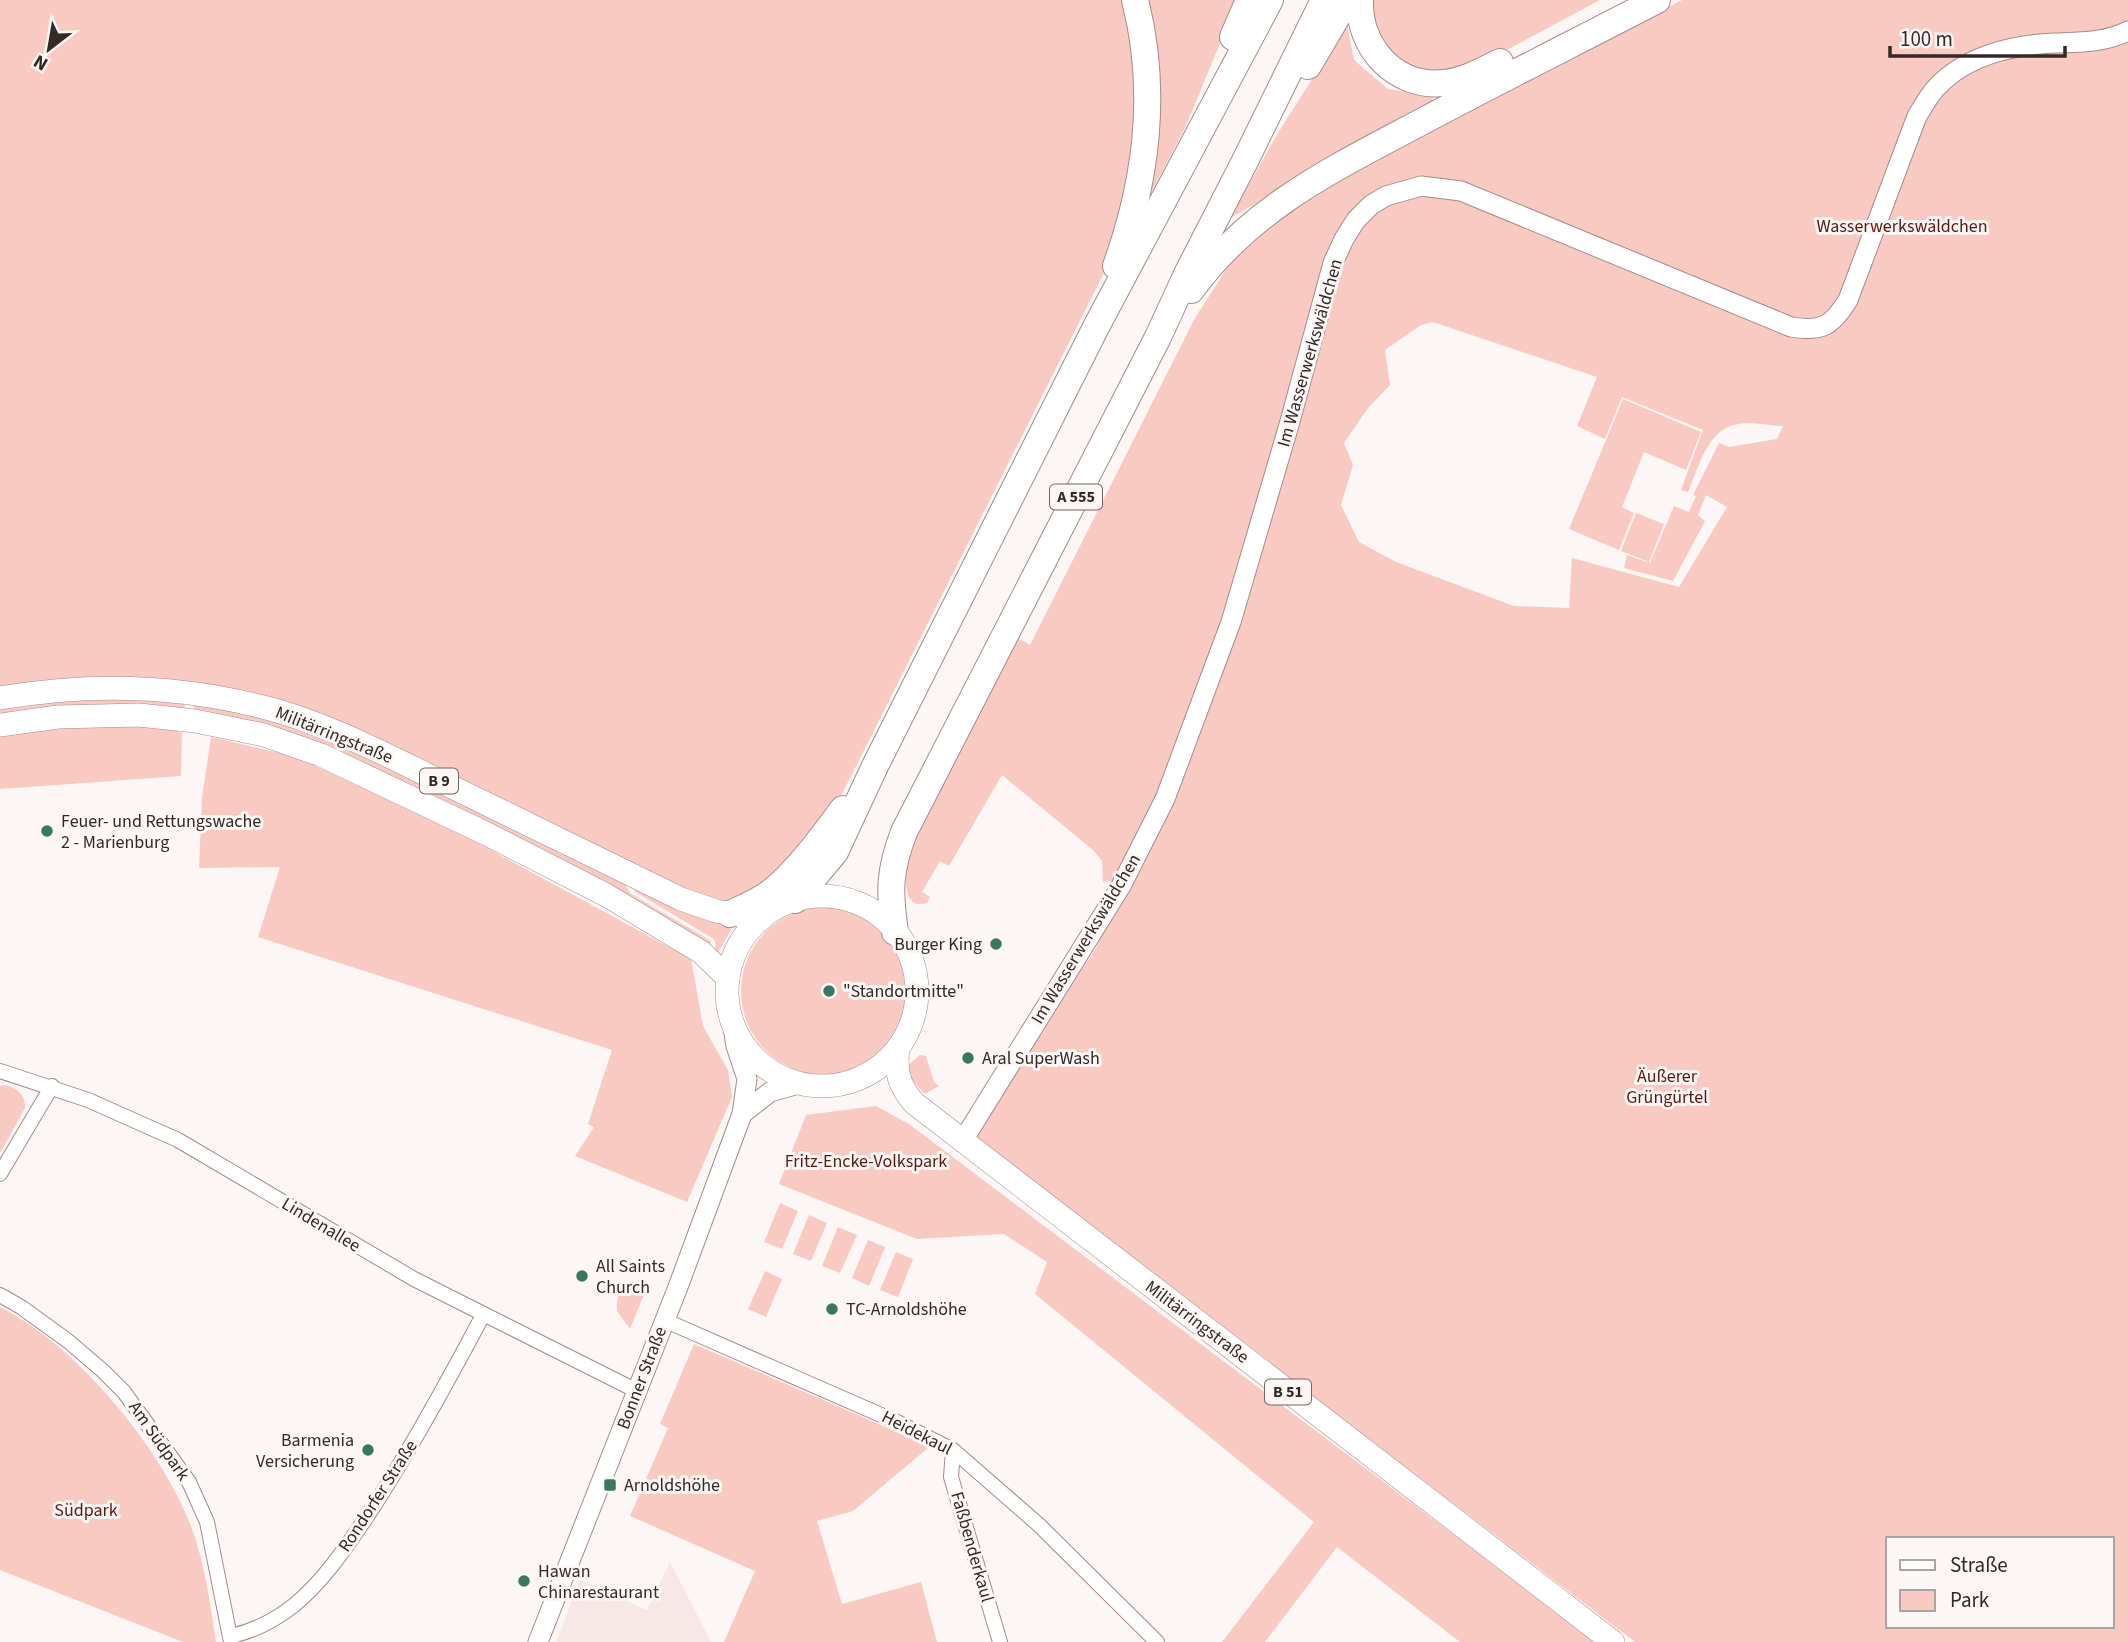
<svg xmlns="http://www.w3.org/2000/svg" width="2128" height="1642" font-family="'Source Sans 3',sans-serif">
<rect width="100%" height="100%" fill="#fcf6f5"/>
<path fill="#f8e8e5" d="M 670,1562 L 711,1642 L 556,1642 L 580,1580 L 647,1610 Z"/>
<g fill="#f9cac2" fill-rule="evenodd">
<path d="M 0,0 L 1123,0 L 1131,41 L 1138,134 L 1110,261 L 840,798 L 754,898 L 718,904 L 264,697 L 0,691 Z"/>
<path d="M 1143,0 L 1238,0 L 1185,128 L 1151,193 L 1160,100 Z"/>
<path d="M 1370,0 L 1600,0 L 1479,65 L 1416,74 L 1373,34 Z"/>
<path d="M 1682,0 L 2128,0 L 2128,1642 L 1635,1642 L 975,1138 L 1077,972 C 1102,949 1100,931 1116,908 L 1110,881 L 1103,882 L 1102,861 L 1094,851 L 1002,775 L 949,866 L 940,861 L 922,892 L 930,897 L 927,903 C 895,913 908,854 912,840 L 1016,637 L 1030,645 L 1195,318 L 1236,254 L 1305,198 ZM 1433,322 L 1597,377 L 1577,426 L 1605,439 L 1622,397 L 1703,430 L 1681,490 L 1688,492 C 1699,467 1707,429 1738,424 C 1752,421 1769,426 1783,426 L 1777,439 L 1729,447 L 1719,443 L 1693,495 L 1696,496 L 1689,512 L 1674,506 L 1650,563 L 1627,555 L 1624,568 L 1673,581 L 1705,521 L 1698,515 L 1706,495 L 1727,507 L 1679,587 L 1572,558 L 1569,608 L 1514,606 L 1396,562 L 1359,542 L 1341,505 L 1353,465 L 1344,443 L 1368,408 L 1390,385 L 1385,350 L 1421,325 ZM 1888,1539 L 2112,1539 L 2112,1626 L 1888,1626 Z"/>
<path d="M 1347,24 L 1354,60 L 1388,89 L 1433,96 L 1433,104 L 1230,218 L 1276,136 Z"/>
<path d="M 1623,399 L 1701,432 L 1686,470 L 1644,452 L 1622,507 L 1634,513 L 1619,550 L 1569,529 Z"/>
<path d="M 1636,513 L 1664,524 L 1649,562 L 1621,551 Z"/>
<path d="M 50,699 L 183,700 L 187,714 L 0,717 L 0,706 Z"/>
<path d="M 191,701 L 300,726 L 627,880 L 626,886 L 630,893 L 711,941 L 710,946 L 514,840 L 197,715 Z"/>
<path d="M 83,724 L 166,727 L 182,733 L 181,776 L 0,789 L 0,734 Z"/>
<path d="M 211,737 L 296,757 L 452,829 L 691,959 L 703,1026 L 728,1070 L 732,1097 L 687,1202 L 575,1156 L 594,1127 L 588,1124 L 612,1050 L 258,937 L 280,867 L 199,868 L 202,798 Z"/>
<path d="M 633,883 L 731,925 L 731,930 L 718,952 L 714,951 L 716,945 L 714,939 L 637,893 L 632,888 Z"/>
<circle cx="825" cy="991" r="84"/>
<path d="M 920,1055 L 926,1056 L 934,1082 L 939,1086 L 925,1094 L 909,1077 L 907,1066 Z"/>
<path d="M 3,1085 C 17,1087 25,1094 25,1108 L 0,1153 L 0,1086 Z"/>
<path d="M 876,1106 L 909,1124 L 1596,1642 L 1460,1642 L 1337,1547 L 1265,1642 L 1222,1642 L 1314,1522 L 1035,1294 L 1047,1262 L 1004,1234 L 917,1239 L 779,1184 L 806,1115 Z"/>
<path d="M 780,1203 L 798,1211 L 782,1249 L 764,1242 Z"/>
<path d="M 809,1215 L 827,1223 L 811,1261 L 793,1254 Z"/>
<path d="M 838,1227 L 857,1235 L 840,1273 L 822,1266 Z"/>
<path d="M 868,1240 L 885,1247 L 869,1286 L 852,1278 Z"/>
<path d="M 896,1252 L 913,1259 L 898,1297 L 880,1290 Z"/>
<path d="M 765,1271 L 782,1279 L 766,1317 L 748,1309 Z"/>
<path d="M 642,1280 L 649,1282 L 630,1329 L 617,1311 C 615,1294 624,1282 642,1280 Z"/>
<path d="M 0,1307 C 77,1346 160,1446 191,1526 C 205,1563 210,1604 216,1642 L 183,1642 L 0,1570 Z"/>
<path d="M 694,1344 L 927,1445 L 928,1448 L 853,1511 L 817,1521 L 842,1604 L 921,1582 L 937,1642 L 724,1642 L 755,1571 L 630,1516 L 668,1428 L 660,1424 Z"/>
</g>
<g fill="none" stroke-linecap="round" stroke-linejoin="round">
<g stroke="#a68b87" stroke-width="16">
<g id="street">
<path d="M 0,1071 L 88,1100 L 178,1140 L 414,1279 L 637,1391"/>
<path d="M 0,1174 L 52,1086"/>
<path d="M 0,1295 L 21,1307 L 68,1341 L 103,1371 L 124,1392 L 189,1482 L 207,1522 L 231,1642"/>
<path d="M 664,1320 L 897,1422 L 953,1450 L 1039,1525 L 1157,1642"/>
<path d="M 953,1450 L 951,1477 L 1000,1642"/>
<path d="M 231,1636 C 254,1631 275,1620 293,1606 C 324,1581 346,1547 368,1515 C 410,1451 447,1383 483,1315"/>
</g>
</g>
<g stroke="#a68b87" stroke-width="21">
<g id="secondary">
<path d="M 742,1114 L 770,1092 L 802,1083"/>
<path d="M 962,1142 L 1121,886 L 1165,799 L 1231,622 L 1289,425 L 1333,263 L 1344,239 L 1356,220 L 1371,205 L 1386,196 L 1421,186 L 1461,191 L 1791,327 C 1822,332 1832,326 1848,300 L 1917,116 C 1923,107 1928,97 1935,89 C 1964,56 2012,45 2054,43 C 2079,42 2104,43 2128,31"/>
<path d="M 538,1642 L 678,1287 L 742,1114 L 747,1079 L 736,1046 L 733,1027"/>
</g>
</g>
<g stroke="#a68b87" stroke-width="24">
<g id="primary">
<path d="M 0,698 C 87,683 177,685 263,707 C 327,723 388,756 448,785 C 526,823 603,861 681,899 L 716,911 L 761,919"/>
<path d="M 0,725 L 58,717 L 139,715 L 195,721 L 264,735 L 321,755 L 487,834 L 606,895 L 701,952 L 728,978"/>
<circle cx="822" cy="991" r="95"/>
<path d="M 898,1049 C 895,1071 899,1086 914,1103 L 1613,1642"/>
</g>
</g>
<g stroke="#a68b87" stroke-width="28">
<g id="highway">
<path d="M 1360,0 C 1358,47 1395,88 1444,83 C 1464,81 1482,71 1500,62"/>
<path d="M 1233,37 L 1249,0"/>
<path d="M 1308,66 L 1347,0"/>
<path d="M 1116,266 C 1147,180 1158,90 1135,0"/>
<path d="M 1191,290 C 1252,206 1337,167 1425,120 C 1502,79 1580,40 1657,0"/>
<path d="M 795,900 L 835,852 L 875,766 L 1096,327 L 1270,0"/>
<path d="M 730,914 C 743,908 758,902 770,893 C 796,873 823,836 843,809"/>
<path d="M 895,932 C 889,891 889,871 904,832 L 1158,337 L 1187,274 L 1245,161 L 1324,0"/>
</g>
</g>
<use href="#street" stroke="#fff" stroke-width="14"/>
<use href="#secondary" stroke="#fff" stroke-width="19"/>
<use href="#primary" stroke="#fff" stroke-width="23"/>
<use href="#highway" stroke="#fff" stroke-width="26"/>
</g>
<g fill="#397763" stroke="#fcf6f5" stroke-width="2.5">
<circle cx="47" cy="831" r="7"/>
<circle cx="996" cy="944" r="7"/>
<circle cx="829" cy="991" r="7"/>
<circle cx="968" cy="1058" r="7"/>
<circle cx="582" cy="1276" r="7"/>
<circle cx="832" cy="1309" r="7"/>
<circle cx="368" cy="1450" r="7"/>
<rect x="603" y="1478" width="14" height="14" rx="3.5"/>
<circle cx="524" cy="1581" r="7"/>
</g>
<g text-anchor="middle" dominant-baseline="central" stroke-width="6" stroke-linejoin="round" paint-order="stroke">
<g fill="#fcf6f5" stroke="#706665" stroke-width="2">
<rect x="1050" y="484.5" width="52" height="25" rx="5"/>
<rect x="420" y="768.5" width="38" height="25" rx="5"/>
<rect x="1265" y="1379.5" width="46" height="25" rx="5"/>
</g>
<g font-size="16" font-weight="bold" fill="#342927">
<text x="1076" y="497">A 555</text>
<text x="439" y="781">B 9</text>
<text x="1288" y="1392">B 51</text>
</g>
<g font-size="18" fill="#5c1912" stroke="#fcf6f5">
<text x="1902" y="226">Wasserwerkswäldchen</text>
<text x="1667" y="1076">Äußerer<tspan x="1667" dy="21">Grüngürtel</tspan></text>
<text x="866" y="1161">Fritz-Encke-Volkspark</text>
<text x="86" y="1510">Südpark</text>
</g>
<g font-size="18" fill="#342927" stroke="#fcf6f5">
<text transform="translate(1310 353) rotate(-74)">Im Wasserwerkswäldchen</text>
<text transform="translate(334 735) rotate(22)">Militärringstraße</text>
<text transform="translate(1086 939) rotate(-59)">Im Wasserwerkswäldchen</text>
<text transform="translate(321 1225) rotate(31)">Lindenallee</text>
<text transform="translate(1197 1322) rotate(37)">Militärringstraße</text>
<text transform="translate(642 1378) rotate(-69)">Bonner Straße</text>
<text transform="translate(917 1433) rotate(27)">Heidekaul</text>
<text transform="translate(159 1441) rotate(55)">Am Südpark</text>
<text transform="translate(378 1496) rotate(-57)">Rondorfer Straße</text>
<text transform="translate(972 1547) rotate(74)">Faßbenderkaul</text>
</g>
<g font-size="18" fill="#342927" stroke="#fcf6f5" text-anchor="start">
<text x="61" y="821">Feuer- und Rettungswache<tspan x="61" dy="21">2 - Marienburg</tspan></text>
<text x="982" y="944" text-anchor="end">Burger King</text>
<text x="843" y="991">"Standortmitte"</text>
<text x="982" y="1058">Aral SuperWash</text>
<text x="596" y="1266">All Saints<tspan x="596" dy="21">Church</tspan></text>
<text x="846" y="1309">TC-Arnoldshöhe</text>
<text x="354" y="1440" text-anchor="end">Barmenia<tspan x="354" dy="21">Versicherung</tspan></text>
<text x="624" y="1485">Arnoldshöhe</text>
<text x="538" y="1571">Hawan<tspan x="538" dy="21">Chinarestaurant</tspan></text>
</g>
</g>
<rect x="1886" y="1537" width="228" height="91" fill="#fcf6f5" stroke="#aca4a3" stroke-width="2"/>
<rect x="1900" y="1560" width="35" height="10" fill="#ffffff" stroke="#aca4a3" stroke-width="2"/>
<text x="1950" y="1572" font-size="21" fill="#342927">Straße</text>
<rect x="1900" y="1590" width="35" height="21" fill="#f9cac2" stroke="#aca4a3" stroke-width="2"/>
<text x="1950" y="1607" font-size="21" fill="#342927">Park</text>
<g transform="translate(49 49) rotate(211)" stroke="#fcf6f5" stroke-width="5" paint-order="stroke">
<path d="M0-5L12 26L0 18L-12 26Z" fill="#342927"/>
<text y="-10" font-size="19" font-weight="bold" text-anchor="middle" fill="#342927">N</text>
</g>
<path d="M1890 46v10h175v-10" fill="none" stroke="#342927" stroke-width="3.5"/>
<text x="1900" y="46" font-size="21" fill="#342927" stroke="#fcf6f5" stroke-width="5" paint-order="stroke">100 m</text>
</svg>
